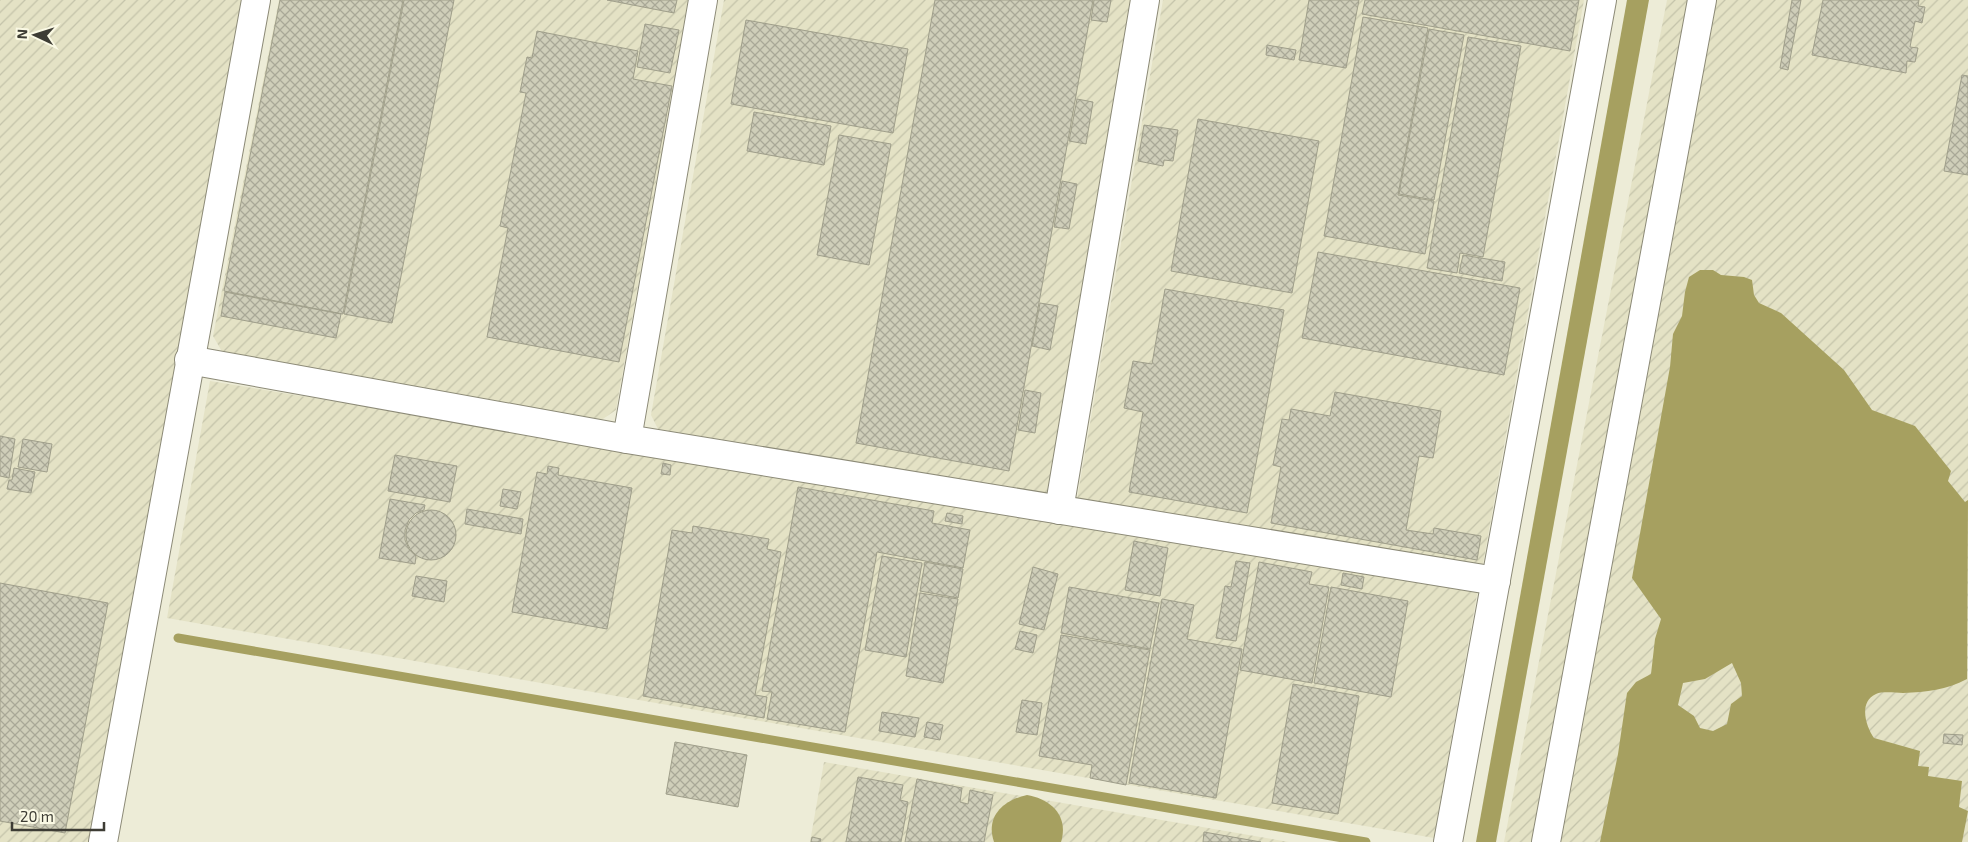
<svg xmlns="http://www.w3.org/2000/svg" width="1968" height="842" font-family="'Exo 2',sans-serif">
<defs>
<pattern id="industrial-furrows" width="10" height="10" patternUnits="userSpaceOnUse" patternTransform="scale(1.25)"><rect width="10" height="10" fill="#e4e2c5"/><path d="M-1 1l2-2M0 10L10 0M9 11l2-2" fill="none" stroke="#c4c3aa"/></pattern>
<pattern id="building-cross-hatch" width="8" height="8" patternUnits="userSpaceOnUse" patternTransform="scale(1.25)"><rect width="8" height="8" fill="#cfceb9"/><path d="M0 0l8 8M0 8l8-8" fill="none" stroke="#a9a897"/></pattern>
</defs>
<rect width="100%" height="100%" fill="#edecd7"/>
<g fill="url(#industrial-furrows)">
<path d="M 0,0 L 243,0 L 89,842 L 0,842 Z"/>
<path d="M 279,0 L 688,0 L 616,410 L 597,423 L 224,355 L 213,336 Z"/>
<path d="M 724,0 L 1133,0 L 1047,495 L 658,429 L 651,415 Z"/>
<path d="M 1163,0 L 1584,0 L 1482,569 L 1077,499 Z"/>
<path d="M 1667,0 L 1968,0 L 1968,842 L 1504,842 Z"/>
<path d="M 210,381 L 1478,589 L 1434,838 L 167,618 Z"/>
<path d="M 824,762 L 1289,842 L 810,842 Z"/>
</g>
<g fill="#a6a060" fill-rule="evenodd">
<path d="M 1627,0 L 1649,0 L 1496,842 L 1476,842 Z"/>
<path d="M 1700,270 L 1713,270 L 1721,275 L 1744,277 L 1752,280 L 1754,295 L 1759,303 L 1781,313 L 1844,370 L 1872,410 L 1915,426 L 1951,471 L 1948,481 L 1965,502 L 1968,500 L 1967,679 C 1946,690 1927,692 1903,693 C 1895,693 1883,691 1876,694 C 1858,702 1866,727 1874,738 L 1920,751 L 1918,766 L 1929,767 L 1928,776 L 1962,781 L 1959,807 L 1968,811 L 1962,842 L 1600,842 L 1618,754 L 1627,693 L 1636,682 L 1651,674 L 1655,639 L 1661,619 L 1632,578 L 1670,367 L 1673,334 L 1682,316 L 1685,292 L 1689,277 ZM 1732,663 L 1741,683 L 1742,696 L 1731,704 L 1727,724 L 1713,731 L 1700,728 L 1694,716 L 1678,705 L 1683,683 L 1705,679 Z"/>
<path d="M 1027,795 C 1051,799 1069,816 1061,842 L 994,842 C 985,816 1004,800 1027,795 Z"/>
</g>
<g fill="none" stroke-linecap="round" stroke-linejoin="round">
<path stroke="#a6a060" stroke-width="9" d="M 178,638 L 1366,842"/>
</g>
<g fill="url(#building-cross-hatch)" stroke="#9f9e8a">
<path d="M 280,0 L 403,0 L 343,314 L 224,291 Z"/>
<path d="M 404,0 L 454,0 L 392,323 L 344,314 Z"/>
<path d="M 607,0 L 677,0 L 674,13 Z"/>
<path d="M 935,0 L 1093,0 L 1009,471 L 856,443 Z"/>
<path d="M 1094,0 L 1111,0 L 1107,22 L 1091,20 Z"/>
<path d="M 1309,0 L 1359,0 L 1346,68 L 1299,60 Z"/>
<path d="M 1365,0 L 1579,0 L 1570,51 L 1362,14 Z"/>
<path d="M 1792,0 L 1801,0 L 1788,70 L 1780,68 Z"/>
<path d="M 1823,0 L 1919,0 L 1918,6 L 1925,7 L 1922,23 L 1915,21 L 1910,47 L 1918,48 L 1915,62 L 1907,61 L 1906,73 L 1812,55 Z"/>
<path d="M 1363,17 L 1428,28 L 1398,195 L 1434,201 L 1425,254 L 1324,236 Z"/>
<path d="M 746,20 L 908,49 L 893,133 L 731,104 Z"/>
<path d="M 645,24 L 679,30 L 670,73 L 637,67 Z"/>
<path d="M 1429,29 L 1464,35 L 1434,200 L 1399,194 Z"/>
<path d="M 537,31 L 638,51 L 633,79 L 672,86 L 619,362 L 487,337 L 508,228 L 500,226 L 526,93 L 520,92 L 527,57 L 532,58 Z"/>
<path d="M 1468,37 L 1521,46 L 1483,257 L 1460,253 L 1457,273 L 1427,268 Z"/>
<path d="M 1267,45 L 1296,50 L 1294,60 L 1266,55 Z"/>
<path d="M 1962,75 L 1968,76 L 1968,175 L 1944,171 Z"/>
<path d="M 1077,99 L 1093,102 L 1086,144 L 1069,141 Z"/>
<path d="M 754,112 L 831,126 L 824,165 L 747,151 Z"/>
<path d="M 1198,119 L 1319,141 L 1292,293 L 1171,271 Z"/>
<path d="M 1144,125 L 1178,130 L 1173,161 L 1164,160 L 1163,166 L 1138,161 Z"/>
<path d="M 839,135 L 891,144 L 869,265 L 817,255 Z"/>
<path d="M 1062,181 L 1077,184 L 1069,229 L 1054,227 Z"/>
<path d="M 1318,252 L 1520,288 L 1504,375 L 1302,338 Z"/>
<path d="M 1463,255 L 1505,262 L 1502,281 L 1459,273 Z"/>
<path d="M 1165,289 L 1284,310 L 1247,513 L 1129,492 L 1143,412 L 1124,408 L 1133,361 L 1152,364 Z"/>
<path d="M 225,292 L 341,314 L 336,338 L 221,316 Z"/>
<path d="M 1040,303 L 1058,306 L 1050,350 L 1032,346 Z"/>
<path d="M 1025,390 L 1041,393 L 1035,433 L 1018,430 Z"/>
<path d="M 1335,392 L 1441,411 L 1433,458 L 1419,456 L 1406,530 L 1433,534 L 1434,528 L 1481,536 L 1477,560 L 1271,523 L 1281,467 L 1273,465 L 1282,419 L 1289,420 L 1291,409 L 1330,416 Z"/>
<path d="M 0,436 L 15,439 L 9,478 L 0,476 Z"/>
<path d="M 23,439 L 52,444 L 47,472 L 18,467 Z"/>
<path d="M 395,455 L 457,466 L 450,502 L 388,491 Z"/>
<path d="M 663,463 L 671,465 L 670,475 L 661,474 Z"/>
<path d="M 548,466 L 559,468 L 558,475 L 632,488 L 607,629 L 512,612 L 537,472 L 547,474 Z"/>
<path d="M 14,468 L 35,472 L 31,493 L 7,489 L 9,480 L 12,480 Z"/>
<path d="M 798,487 L 934,511 L 932,523 L 970,530 L 963,568 L 877,552 L 845,732 L 767,719 L 772,692 L 762,691 Z"/>
<path d="M 503,489 L 521,492 L 517,509 L 500,506 Z"/>
<path d="M 390,499 L 425,505 L 424,510 L 416,513 L 409,520 L 405,530 L 405,540 L 409,549 L 416,556 L 415,564 L 379,558 Z"/>
<path d="M 467,509 L 523,519 L 521,534 L 465,524 Z"/>
<circle cx="431" cy="535" r="25"/>
<path d="M 947,513 L 963,516 L 962,524 L 945,521 Z"/>
<path d="M 693,526 L 769,539 L 767,549 L 781,552 L 755,695 L 767,697 L 764,718 L 643,696 L 672,530 L 692,533 Z"/>
<path d="M 1134,541 L 1168,548 L 1160,596 L 1125,590 Z"/>
<path d="M 882,556 L 922,563 L 906,657 L 865,650 Z"/>
<path d="M 1236,561 L 1250,563 L 1236,641 L 1216,638 L 1225,586 L 1231,587 Z"/>
<path d="M 925,562 L 963,569 L 958,598 L 920,591 Z"/>
<path d="M 1259,562 L 1312,572 L 1309,584 L 1329,587 L 1312,683 L 1240,670 Z"/>
<path d="M 1033,567 L 1058,574 L 1044,630 L 1019,624 Z"/>
<path d="M 1343,573 L 1364,577 L 1362,589 L 1341,585 Z"/>
<path d="M 416,576 L 447,581 L 444,602 L 412,596 Z"/>
<path d="M 0,583 L 108,603 L 65,833 L 0,821 Z"/>
<path d="M 1069,587 L 1159,603 L 1150,649 L 1061,633 Z"/>
<path d="M 1331,587 L 1408,601 L 1391,697 L 1314,683 Z"/>
<path d="M 920,593 L 958,599 L 943,683 L 906,676 Z"/>
<path d="M 1162,599 L 1194,605 L 1187,639 L 1242,649 L 1216,798 L 1129,783 Z"/>
<path d="M 1020,631 L 1037,635 L 1033,653 L 1015,649 Z"/>
<path d="M 1061,635 L 1150,650 L 1126,785 L 1090,778 L 1092,765 L 1039,756 Z"/>
<path d="M 1293,684 L 1359,696 L 1338,814 L 1272,803 Z"/>
<path d="M 1022,700 L 1042,703 L 1037,735 L 1016,732 Z"/>
<path d="M 882,712 L 919,718 L 915,737 L 879,731 Z"/>
<path d="M 927,722 L 943,725 L 940,740 L 924,737 Z"/>
<path d="M 1944,734 L 1963,735 L 1962,745 L 1943,743 Z"/>
<path d="M 675,742 L 747,755 L 738,807 L 666,794 Z"/>
<path d="M 858,777 L 903,785 L 900,800 L 908,802 L 901,842 L 846,842 Z"/>
<path d="M 917,779 L 962,788 L 960,802 L 968,804 L 970,790 L 993,795 L 984,842 L 905,842 Z"/>
<path d="M 1204,832 L 1261,842 L 1203,842 Z"/>
<path d="M 812,837 L 821,839 L 820,842 L 811,842 Z"/>
</g>
<g fill="none" stroke-linecap="round" stroke-linejoin="round">
<g stroke="#8c8a77" stroke-width="30">
<g id="minor">
<path d="M 189,360 L 627,439 L 1496,581"/>
<path d="M 627,439 L 703,0"/>
<path d="M 1059,510 L 1145,0"/>
<path d="M 103,842 L 256,0"/>
<path d="M 1448,842 L 1602,0"/>
<path d="M 1546,842 L 1702,0"/>
</g>
</g>
<use href="#minor" stroke="#fff" stroke-width="28"/>
</g>
<g transform="translate(35 35) rotate(274)" stroke="#faf9e4" stroke-width="4" paint-order="stroke">
<path d="M0-4L9 19L0 12L-9 19Z" fill="#3d3c34"/>
<text y="-8" font-size="14" font-weight="bold" text-anchor="middle" fill="#3d3c34">N</text>
</g>
<path d="M12 822v8h92v-8" fill="none" stroke="#3d3c34" stroke-width="2.5"/>
<text x="20" y="822" font-size="15" fill="#3d3c34" stroke="#faf9e4" stroke-width="4" paint-order="stroke">20 m</text>
</svg>
